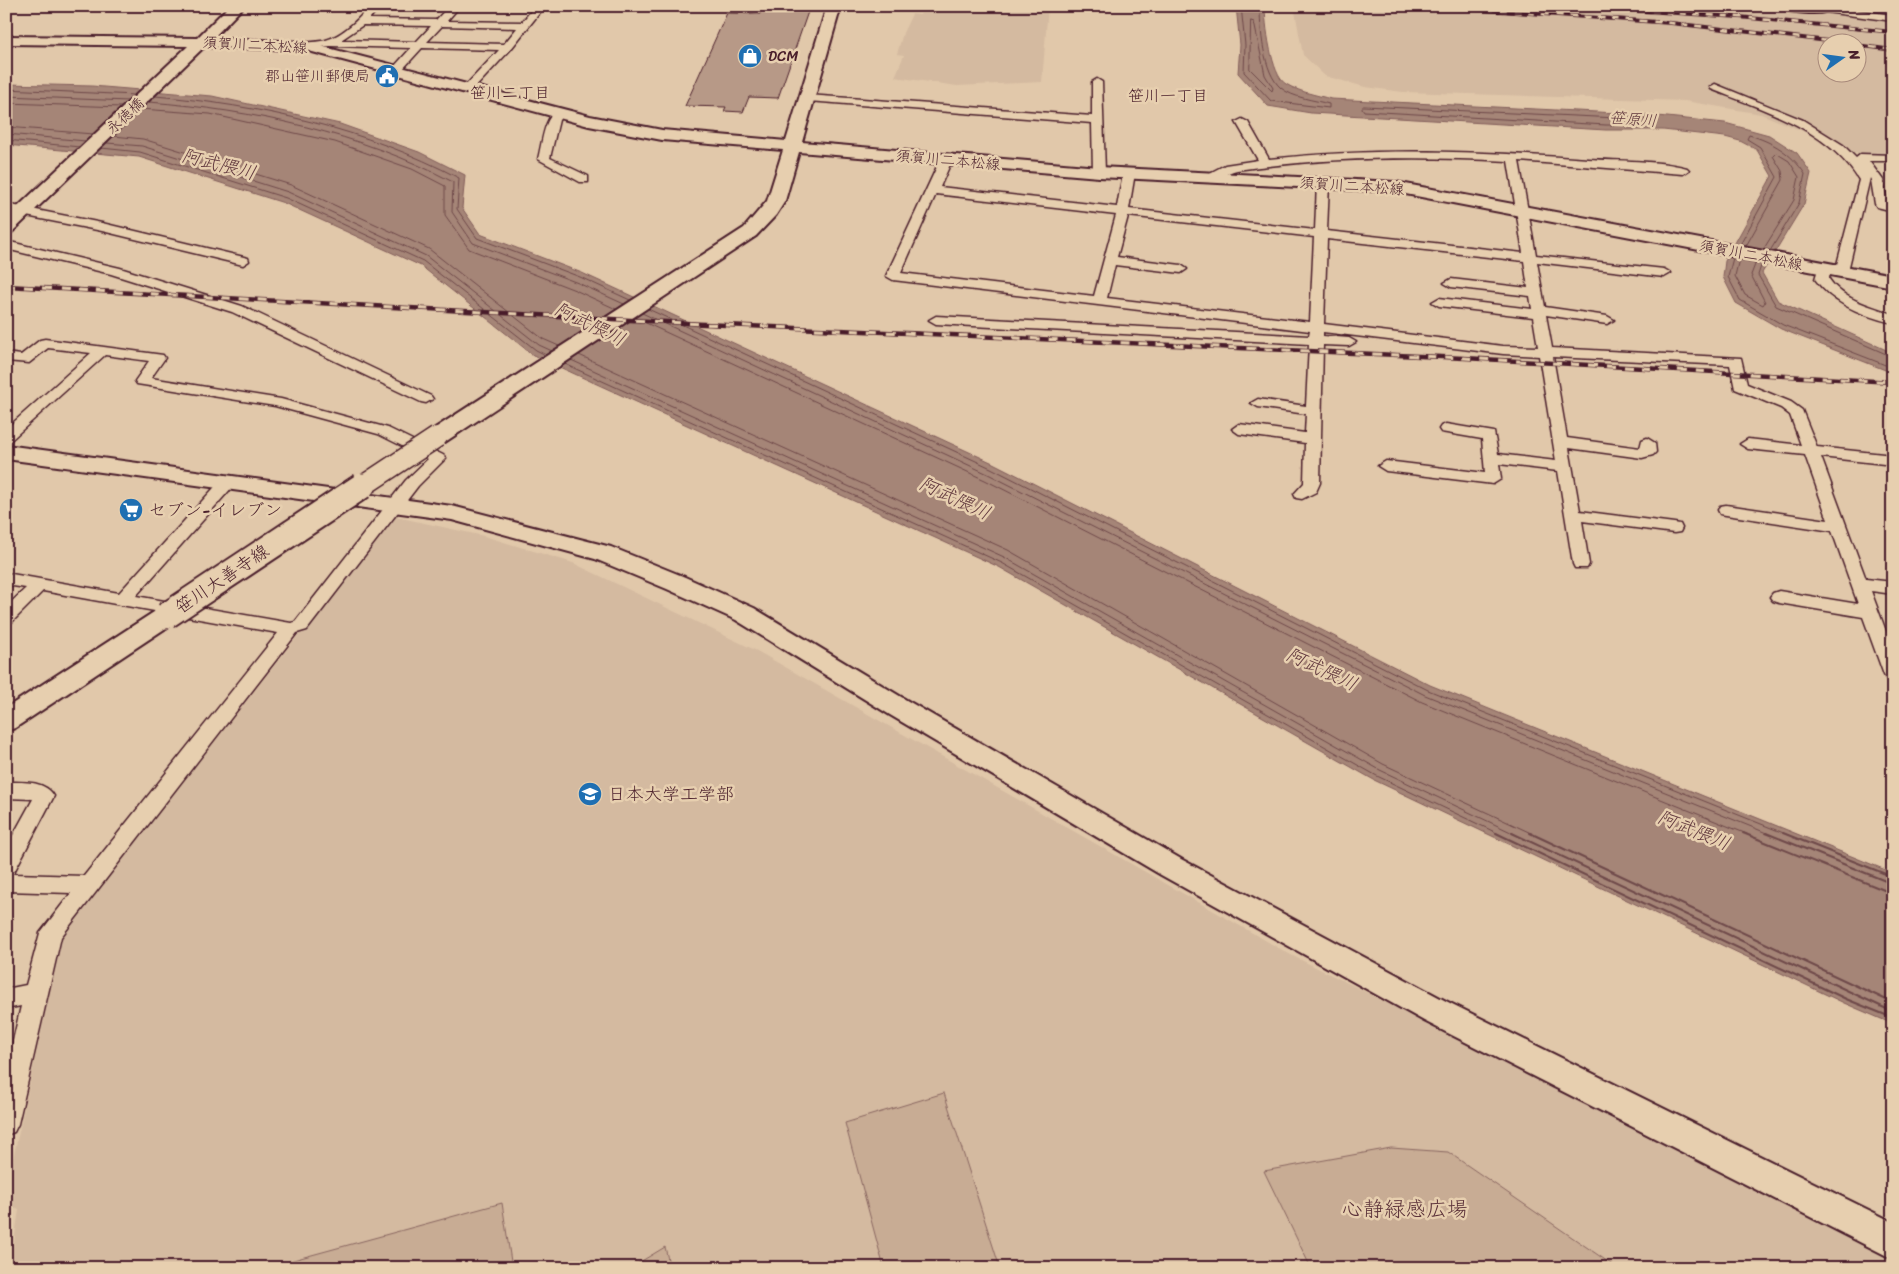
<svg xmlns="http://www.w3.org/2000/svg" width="1899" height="1274" font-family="Sriracha,'Klee One',sans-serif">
<rect width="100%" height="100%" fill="#e1c8aa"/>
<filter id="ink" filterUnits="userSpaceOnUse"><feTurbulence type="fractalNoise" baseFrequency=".02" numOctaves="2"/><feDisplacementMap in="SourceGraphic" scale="10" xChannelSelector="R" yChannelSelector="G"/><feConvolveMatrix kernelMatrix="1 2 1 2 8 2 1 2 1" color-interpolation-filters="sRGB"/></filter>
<g filter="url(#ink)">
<g fill="#d4baa0" fill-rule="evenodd">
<path d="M 925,6 L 1048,6 L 1042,82 L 957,86 L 895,77 L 904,55 L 897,54 L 903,33 L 912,14 L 920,15 Z"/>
<path d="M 1294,6 L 1652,8 L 1751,6 L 1893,19 L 1893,155 L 1836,153 L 1807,133 L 1761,114 L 1685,101 L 1403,92 L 1365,87 L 1325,76 L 1303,55 ZM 1826,42 L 1856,42 L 1856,72 L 1826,72 Z"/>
<path d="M 392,516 L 484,536 L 573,563 L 757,651 L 1291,955 L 1893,1253 L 1893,1268 L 10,1268 L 19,1210 L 6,1203 L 6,1191 L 62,936 Z"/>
</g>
<g fill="#c8ac94" stroke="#896660">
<path d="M 944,1093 L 1000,1268 L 884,1268 L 845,1123 Z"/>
<path d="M 1391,1148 L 1448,1152 L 1617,1268 L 1311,1268 L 1264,1171 Z"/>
<path d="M 502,1203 L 512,1268 L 264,1268 Z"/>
<path d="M 665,1247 L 670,1268 L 630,1268 Z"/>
</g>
<g fill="#a58577" stroke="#815c59">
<path d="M 1236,6 L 1265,6 C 1265,22 1271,76 1286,84 C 1299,92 1317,95 1331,99 L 1638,114 L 1725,123 L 1769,135 L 1797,153 L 1811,173 L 1804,204 L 1762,273 L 1778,301 L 1893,353 L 1893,373 L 1781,329 L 1736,303 L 1723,277 L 1725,261 L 1772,176 L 1757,150 L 1740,141 L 1725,137 L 1663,130 L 1606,130 L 1311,113 L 1268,106 L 1238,73 L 1240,45 Z"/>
<path d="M 6,84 L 92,86 L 212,96 L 340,124 L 419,152 L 465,175 L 462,208 L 480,234 L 582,273 L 993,463 L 1430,685 L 1893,873 L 1893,1024 L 1844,1003 L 1374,780 L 999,567 L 533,355 L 421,266 L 284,203 L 139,157 L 6,145 Z"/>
</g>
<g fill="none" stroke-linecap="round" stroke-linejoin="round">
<g stroke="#6e4849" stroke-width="1">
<path d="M 1241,6 L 1245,45 L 1244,72 L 1271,101 L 1329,108 L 1329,104 C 1315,100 1293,98 1281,88 C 1263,73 1260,28 1260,6"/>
<path d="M 1251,21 L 1254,22 L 1265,75 L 1273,88 L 1272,91 L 1250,69 Z"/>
<path d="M 6,89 L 135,95"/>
<path d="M 6,96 L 128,101"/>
<path d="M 155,96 C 260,105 366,129 459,178 L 457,209 L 477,238 L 580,277 L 630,300"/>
<path d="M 149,102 C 253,110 360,133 453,182 L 452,212 L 473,243 L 578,283 L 624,304"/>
<path d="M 6,103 L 121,107"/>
<path d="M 1364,106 L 1638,119 L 1653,120 L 1655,123 L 1652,125 L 1606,125 L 1364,111 L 1362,108 Z"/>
<path d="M 141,109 L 210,114 L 335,142 L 412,169 L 445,186 L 445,215 L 469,249 L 575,290 L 616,309"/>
<path d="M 6,127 L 93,134"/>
<path d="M 6,134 L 86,141"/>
<path d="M 114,136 L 143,139 L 291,185 L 429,249 L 543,339 L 559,346"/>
<path d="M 6,140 L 80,147"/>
<path d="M 107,143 L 142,146 L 288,192 L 426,256 L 539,345 L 552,351"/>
<path d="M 101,148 L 140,152 L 286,198 L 423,261 L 536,350 L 546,355"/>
<path d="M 1740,245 L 1777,177 L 1760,147 L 1747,139 L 1749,135 C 1773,142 1791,153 1805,174 L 1799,203 L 1770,251"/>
<path d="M 1746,246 L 1783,180 L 1782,171 L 1773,156 L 1776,153 L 1789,161 L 1799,177 L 1794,200 L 1763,250"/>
<path d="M 1733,258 L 1728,277 L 1740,300 L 1783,325 L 1893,368"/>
<path d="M 1739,259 L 1735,276 L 1745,295 L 1763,305 L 1765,302 L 1751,275 L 1756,262"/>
<path d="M 1762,263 L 1758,275 L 1776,306 L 1893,357"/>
<path d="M 648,309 L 991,468 L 1428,690 L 1786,834"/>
<path d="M 642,313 L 988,474 L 1425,695 L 1769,834"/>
<path d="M 635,318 L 985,480 L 1422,702 L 1747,834"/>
<path d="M 579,355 L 1008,550 L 1383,764 L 1533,834"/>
<path d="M 571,360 L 1004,557 L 1380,770 L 1515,834"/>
<path d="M 565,364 L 1002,563 L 1377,776 L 1499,834"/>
</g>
<g stroke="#6e4849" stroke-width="2">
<path d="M 1496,833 L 1846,999 L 1893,1018"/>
<path d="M 1512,833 L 1893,1012"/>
<path d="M 1530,833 L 1893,1003"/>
<path d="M 1743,833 L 1884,890 L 1893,891"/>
<path d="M 1766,833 L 1893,884"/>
<path d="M 1783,833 L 1893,877"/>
</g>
</g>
<path fill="#b79987" stroke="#4a1f2b" d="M 763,6 L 810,6 L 778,98 L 749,97 L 743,112 L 724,111 L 726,107 L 685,106 L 727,13 L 760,14 Z"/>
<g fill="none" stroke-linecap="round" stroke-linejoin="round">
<g stroke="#4a1f2b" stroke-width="3">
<g id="street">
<path d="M 370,6 L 381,6 L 369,19 L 436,20 L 449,6 L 460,6 L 447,21 L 522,22 L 535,6 L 545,6 L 511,49 L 473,90 L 469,91 L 464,88 L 465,86 L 499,50 L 422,48 L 401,71 L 397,72 L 392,69 L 411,48 L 330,46 L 305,49 L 300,46 C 307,40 318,43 326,40 C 343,35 359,19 370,6 ZM 363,25 L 431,26 L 416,42 L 341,40 ZM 442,26 L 517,28 L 504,44 L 427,42 Z"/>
<path d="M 1826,6 L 1893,15 L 1893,21 L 1825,12 L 1820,9 Z"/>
<path d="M 1097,79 L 1102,82 L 1105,172 L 1099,176 L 1093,172 L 1092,123 L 808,101 L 803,98 L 808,95 L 1092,116 L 1092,82 Z"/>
<path d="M 1715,84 L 1803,120 L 1843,145 L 1856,158 L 1861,154 L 1893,155 L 1893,161 L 1869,161 L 1883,180 L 1887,202 L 1893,203 L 1893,211 L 1877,207 L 1875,204 L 1871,180 L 1870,178 L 1847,275 L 1837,275 L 1835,272 L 1859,180 C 1828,129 1764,110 1711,89 L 1710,87 Z"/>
<path d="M 559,110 L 565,113 L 559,120 L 550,158 L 588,176 L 588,182 L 580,182 L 538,159 C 542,145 544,114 559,110 Z"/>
<path d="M 1242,119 L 1248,122 L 1269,159 C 1376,147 1481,151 1588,159 C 1618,161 1659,160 1687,168 L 1689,170 L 1683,174 L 1519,161 L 1536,255 L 1664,269 L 1671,273 L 1664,277 L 1537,262 L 1545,307 L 1607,316 L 1614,320 L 1607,324 L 1546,315 L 1552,348 L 1741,358 L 1747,384 L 1791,402 L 1802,410 L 1817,447 L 1893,455 L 1893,465 L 1821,457 L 1866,579 L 1893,582 L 1893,594 L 1871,591 L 1893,650 L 1893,681 L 1887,680 L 1884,675 L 1863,617 L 1779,603 L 1773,601 L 1770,597 L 1773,593 L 1779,591 L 1858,604 L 1832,531 L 1726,515 L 1720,514 L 1718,510 L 1720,506 L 1726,505 L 1828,520 L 1805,455 L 1748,449 L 1740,444 L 1748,439 L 1801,445 L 1790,415 L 1781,408 L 1735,389 L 1730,365 L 1553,357 L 1567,438 L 1640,448 L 1642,440 L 1647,438 L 1655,443 L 1656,452 L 1653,455 L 1642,458 L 1569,448 L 1580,511 L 1674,523 L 1680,524 L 1682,528 L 1680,532 L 1674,533 L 1582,521 L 1589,564 L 1587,568 L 1575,568 L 1573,564 L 1558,471 L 1499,464 L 1501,479 L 1493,484 L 1386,471 L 1378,466 L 1386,461 L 1485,473 L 1482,439 L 1441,432 L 1439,429 L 1441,426 L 1446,424 L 1494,432 L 1498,454 L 1556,461 L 1539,356 L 1503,354 L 1323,332 L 1323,336 L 1349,338 L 1356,342 L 1349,346 L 1323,345 L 1320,483 L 1316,492 L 1302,499 L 1296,498 L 1294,494 L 1304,483 L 1305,443 L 1239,434 L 1232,429 L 1239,424 L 1305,433 L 1306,414 L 1258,407 L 1251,403 L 1258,399 L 1306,406 L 1309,344 L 936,324 L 929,320 L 936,316 L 1309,336 L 1310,331 L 893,280 L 886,276 L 940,160 L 946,157 L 952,160 L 940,187 L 1117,207 L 1123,173 L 1129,169 L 1135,173 L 1129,209 L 1315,230 L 1317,183 L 1323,179 L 1329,183 L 1327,231 L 1523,253 L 1508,161 C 1417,156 1327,157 1237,170 C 1226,172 1216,183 1206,181 L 1206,175 L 1225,165 L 1258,160 L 1236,122 ZM 936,194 L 1116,215 L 1094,296 L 901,273 ZM 1128,216 L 1314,237 L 1310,322 L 1107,298 L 1115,265 L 1181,273 L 1187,269 L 1181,265 L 1117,257 ZM 1327,239 L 1524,261 L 1528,288 L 1451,279 L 1444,283 L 1451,287 L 1530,296 L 1532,309 L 1439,298 L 1432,302 L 1439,306 L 1533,317 L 1538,347 L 1503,346 L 1324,324 Z"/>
<path d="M 6,204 L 102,223 L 248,258 L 249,261 L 243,265 L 102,231 L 6,212 Z"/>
<path d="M 6,241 L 120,268 L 242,306 L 431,396 L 433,399 L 426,403 L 421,402 L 232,312 L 111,274 L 6,249 Z"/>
<path d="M 1824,265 L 1830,269 L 1829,279 C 1843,300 1870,306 1893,314 L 1893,323 C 1863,316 1833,304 1815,279 L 1818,269 Z"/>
<path d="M 45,339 L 163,355 L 165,358 L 151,378 L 281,399 L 388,428 L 443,455 L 446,458 L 418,486 L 307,630 L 297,633 L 61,937 L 18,1124 L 14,1132 L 6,1135 L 6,1071 L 21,1006 L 6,1009 L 6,989 L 26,985 L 40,933 L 71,893 L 6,891 L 6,848 L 33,799 L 6,798 L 6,782 C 22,782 45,780 54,796 L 13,874 L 84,876 L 278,633 L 43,591 L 12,622 L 6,624 L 6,607 L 26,588 L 6,585 L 6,573 L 119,593 L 222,479 L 228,477 L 236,482 L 234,485 L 136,596 L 291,623 L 295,622 L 406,480 L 428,459 L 378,434 L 275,406 L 137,384 L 135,381 L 149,361 L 105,355 L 11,440 L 6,442 L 6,429 L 91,353 L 48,348 L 29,363 L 6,361 L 6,353 L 21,355 L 40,340 Z"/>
</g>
</g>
<g stroke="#4a1f2b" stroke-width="4">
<g id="secondary">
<path d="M 229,6 L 244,6 L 213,38 L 305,42 L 590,116 L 662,130 L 786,141 L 827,6 L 841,6 L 802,142 L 1099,167 L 1395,182 L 1893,275 L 1893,287 L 1395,192 L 1099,177 L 799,152 L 785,201 L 776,215 L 756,236 L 445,442 L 437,444 L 429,442 L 426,437 L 429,432 L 744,228 L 767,201 L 783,150 L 662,140 L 589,126 L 305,50 L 204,47 L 12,232 L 6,233 L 6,218 L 188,46 L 6,44 L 6,36 L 197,38 Z"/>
<path d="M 1777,6 L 1830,6 L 1832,9 C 1826,16 1783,13 1777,6 Z"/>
<path d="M 6,445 L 452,506 L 611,547 L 685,577 L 754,608 L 908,701 L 1181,859 L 1446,1001 L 1893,1222 L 1893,1259 L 1424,1021 L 1161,875 L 890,715 L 736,620 L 667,589 L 595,559 L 452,520 L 6,459 Z"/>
<path d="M 166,607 L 175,610 L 178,616 L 175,622 L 15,728 L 6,731 L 6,708 L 157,610 Z"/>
</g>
</g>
<use href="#street" fill="#e7cfaf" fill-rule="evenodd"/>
<use href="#secondary" fill="#e7cfaf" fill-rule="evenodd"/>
<g stroke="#4a1f2b" stroke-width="4">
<g id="rail-far1">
<path d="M 1430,6 L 1671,23 L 1837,42"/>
<path d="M 1568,6 L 1739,17 L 1893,32"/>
<path d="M 1856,45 L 1893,50"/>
</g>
</g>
<g stroke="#4a1f2b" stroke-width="4.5">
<path id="rail" d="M 6,286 L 704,324 L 1464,358 L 1893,382"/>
</g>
<use href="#rail-far1" stroke="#e7cfaf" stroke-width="2.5" stroke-dasharray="7" stroke-linecap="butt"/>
<use href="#rail" stroke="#e7cfaf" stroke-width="3" stroke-dasharray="9" stroke-linecap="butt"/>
<g stroke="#4a1f2b" stroke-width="23" stroke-linecap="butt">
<path id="secondary-bridge-far1" d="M 360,488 L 437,437"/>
</g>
<g stroke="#4a1f2b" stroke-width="29" stroke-linecap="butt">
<path id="secondary-bridge" d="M 166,616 L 362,486"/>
</g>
<use href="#secondary-bridge-far1" stroke="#e7cfaf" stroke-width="20"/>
<use href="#secondary-bridge" stroke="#e7cfaf" stroke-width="25"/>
</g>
</g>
<defs>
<g id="shop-disc" transform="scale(1.25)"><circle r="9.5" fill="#1f6fb2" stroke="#e7cfaf"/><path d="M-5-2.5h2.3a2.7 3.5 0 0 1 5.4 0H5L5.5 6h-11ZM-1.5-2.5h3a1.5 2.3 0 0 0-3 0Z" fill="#fff"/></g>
<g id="civic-disc" transform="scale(1.25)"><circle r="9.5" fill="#1f6fb2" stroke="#e7cfaf"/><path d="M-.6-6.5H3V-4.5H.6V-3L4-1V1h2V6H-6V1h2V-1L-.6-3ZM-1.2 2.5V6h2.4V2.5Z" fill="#fff"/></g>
<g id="supermarket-disc" transform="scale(1.25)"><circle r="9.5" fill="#1f6fb2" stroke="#e7cfaf"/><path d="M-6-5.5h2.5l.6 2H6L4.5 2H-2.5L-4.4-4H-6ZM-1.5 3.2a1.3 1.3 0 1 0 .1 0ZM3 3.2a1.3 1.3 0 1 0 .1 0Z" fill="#fff"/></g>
<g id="university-disc" transform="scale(1.25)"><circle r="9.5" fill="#1f6fb2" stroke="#e7cfaf"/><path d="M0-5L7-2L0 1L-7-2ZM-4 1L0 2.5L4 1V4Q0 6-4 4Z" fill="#fff"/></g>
</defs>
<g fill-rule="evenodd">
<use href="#shop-disc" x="750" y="56"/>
<use href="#civic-disc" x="387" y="76"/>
<use href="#supermarket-disc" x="131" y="510"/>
<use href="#university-disc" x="590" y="794"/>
</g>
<g text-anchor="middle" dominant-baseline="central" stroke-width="5" stroke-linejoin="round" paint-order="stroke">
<g font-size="15" fill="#4a1f2b" stroke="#e7cfaf">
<text transform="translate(255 45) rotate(3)">須賀川二本松線</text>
<text transform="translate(125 116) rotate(-43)">永徳橋</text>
<text transform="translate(948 160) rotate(5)">須賀川二本松線</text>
<text transform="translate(1352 186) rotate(4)">須賀川二本松線</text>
<text transform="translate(1751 255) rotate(11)">須賀川二本松線</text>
</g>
<g font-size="15" fill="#4a1f2b" stroke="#e7cfaf" text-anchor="start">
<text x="768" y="56">DCM</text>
<text x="370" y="76" text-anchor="end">郡山笹川郵便局</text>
</g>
<g font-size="16" fill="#4a1f2b" stroke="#e7cfaf">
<text x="510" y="92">笹川二丁目</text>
<text x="1168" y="95">笹川一丁目</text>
</g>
<g font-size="16" font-style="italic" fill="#61383e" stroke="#e7cfaf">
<text transform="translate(1633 119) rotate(4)">笹原川</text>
</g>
<g font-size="18" fill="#4a1f2b" stroke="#e7cfaf" text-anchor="start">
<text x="148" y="510">セブン-イレブン</text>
<text x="608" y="794">日本大学工学部</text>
</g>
<g font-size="18" fill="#4a1f2b" stroke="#e7cfaf">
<text transform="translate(222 579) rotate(-34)">笹川大善寺線</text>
</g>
<g font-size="19" font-style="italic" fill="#61383e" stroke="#e7cfaf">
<text transform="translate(219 164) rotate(14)">阿武隈川</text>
<text transform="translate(590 324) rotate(26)">阿武隈川</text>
<text transform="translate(955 498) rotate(25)">阿武隈川</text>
<text transform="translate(1322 669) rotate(25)">阿武隈川</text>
<text transform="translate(1694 830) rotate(22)">阿武隈川</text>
</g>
<g font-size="21" fill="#5d343b" stroke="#e7cfaf">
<text x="1405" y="1209">心静緑感広場</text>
</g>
</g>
<rect width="1899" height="1274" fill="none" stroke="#e7cfaf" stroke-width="25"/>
<rect x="12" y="12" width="1874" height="1249" fill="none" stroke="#4a1f2b" stroke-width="2" filter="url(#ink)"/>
<g transform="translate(1842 58) rotate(76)"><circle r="24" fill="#e7cfaf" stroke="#a8897a"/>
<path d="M0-4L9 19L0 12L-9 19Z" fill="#1f6fb2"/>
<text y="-8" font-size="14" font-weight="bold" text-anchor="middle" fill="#4a1f2b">N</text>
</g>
</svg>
